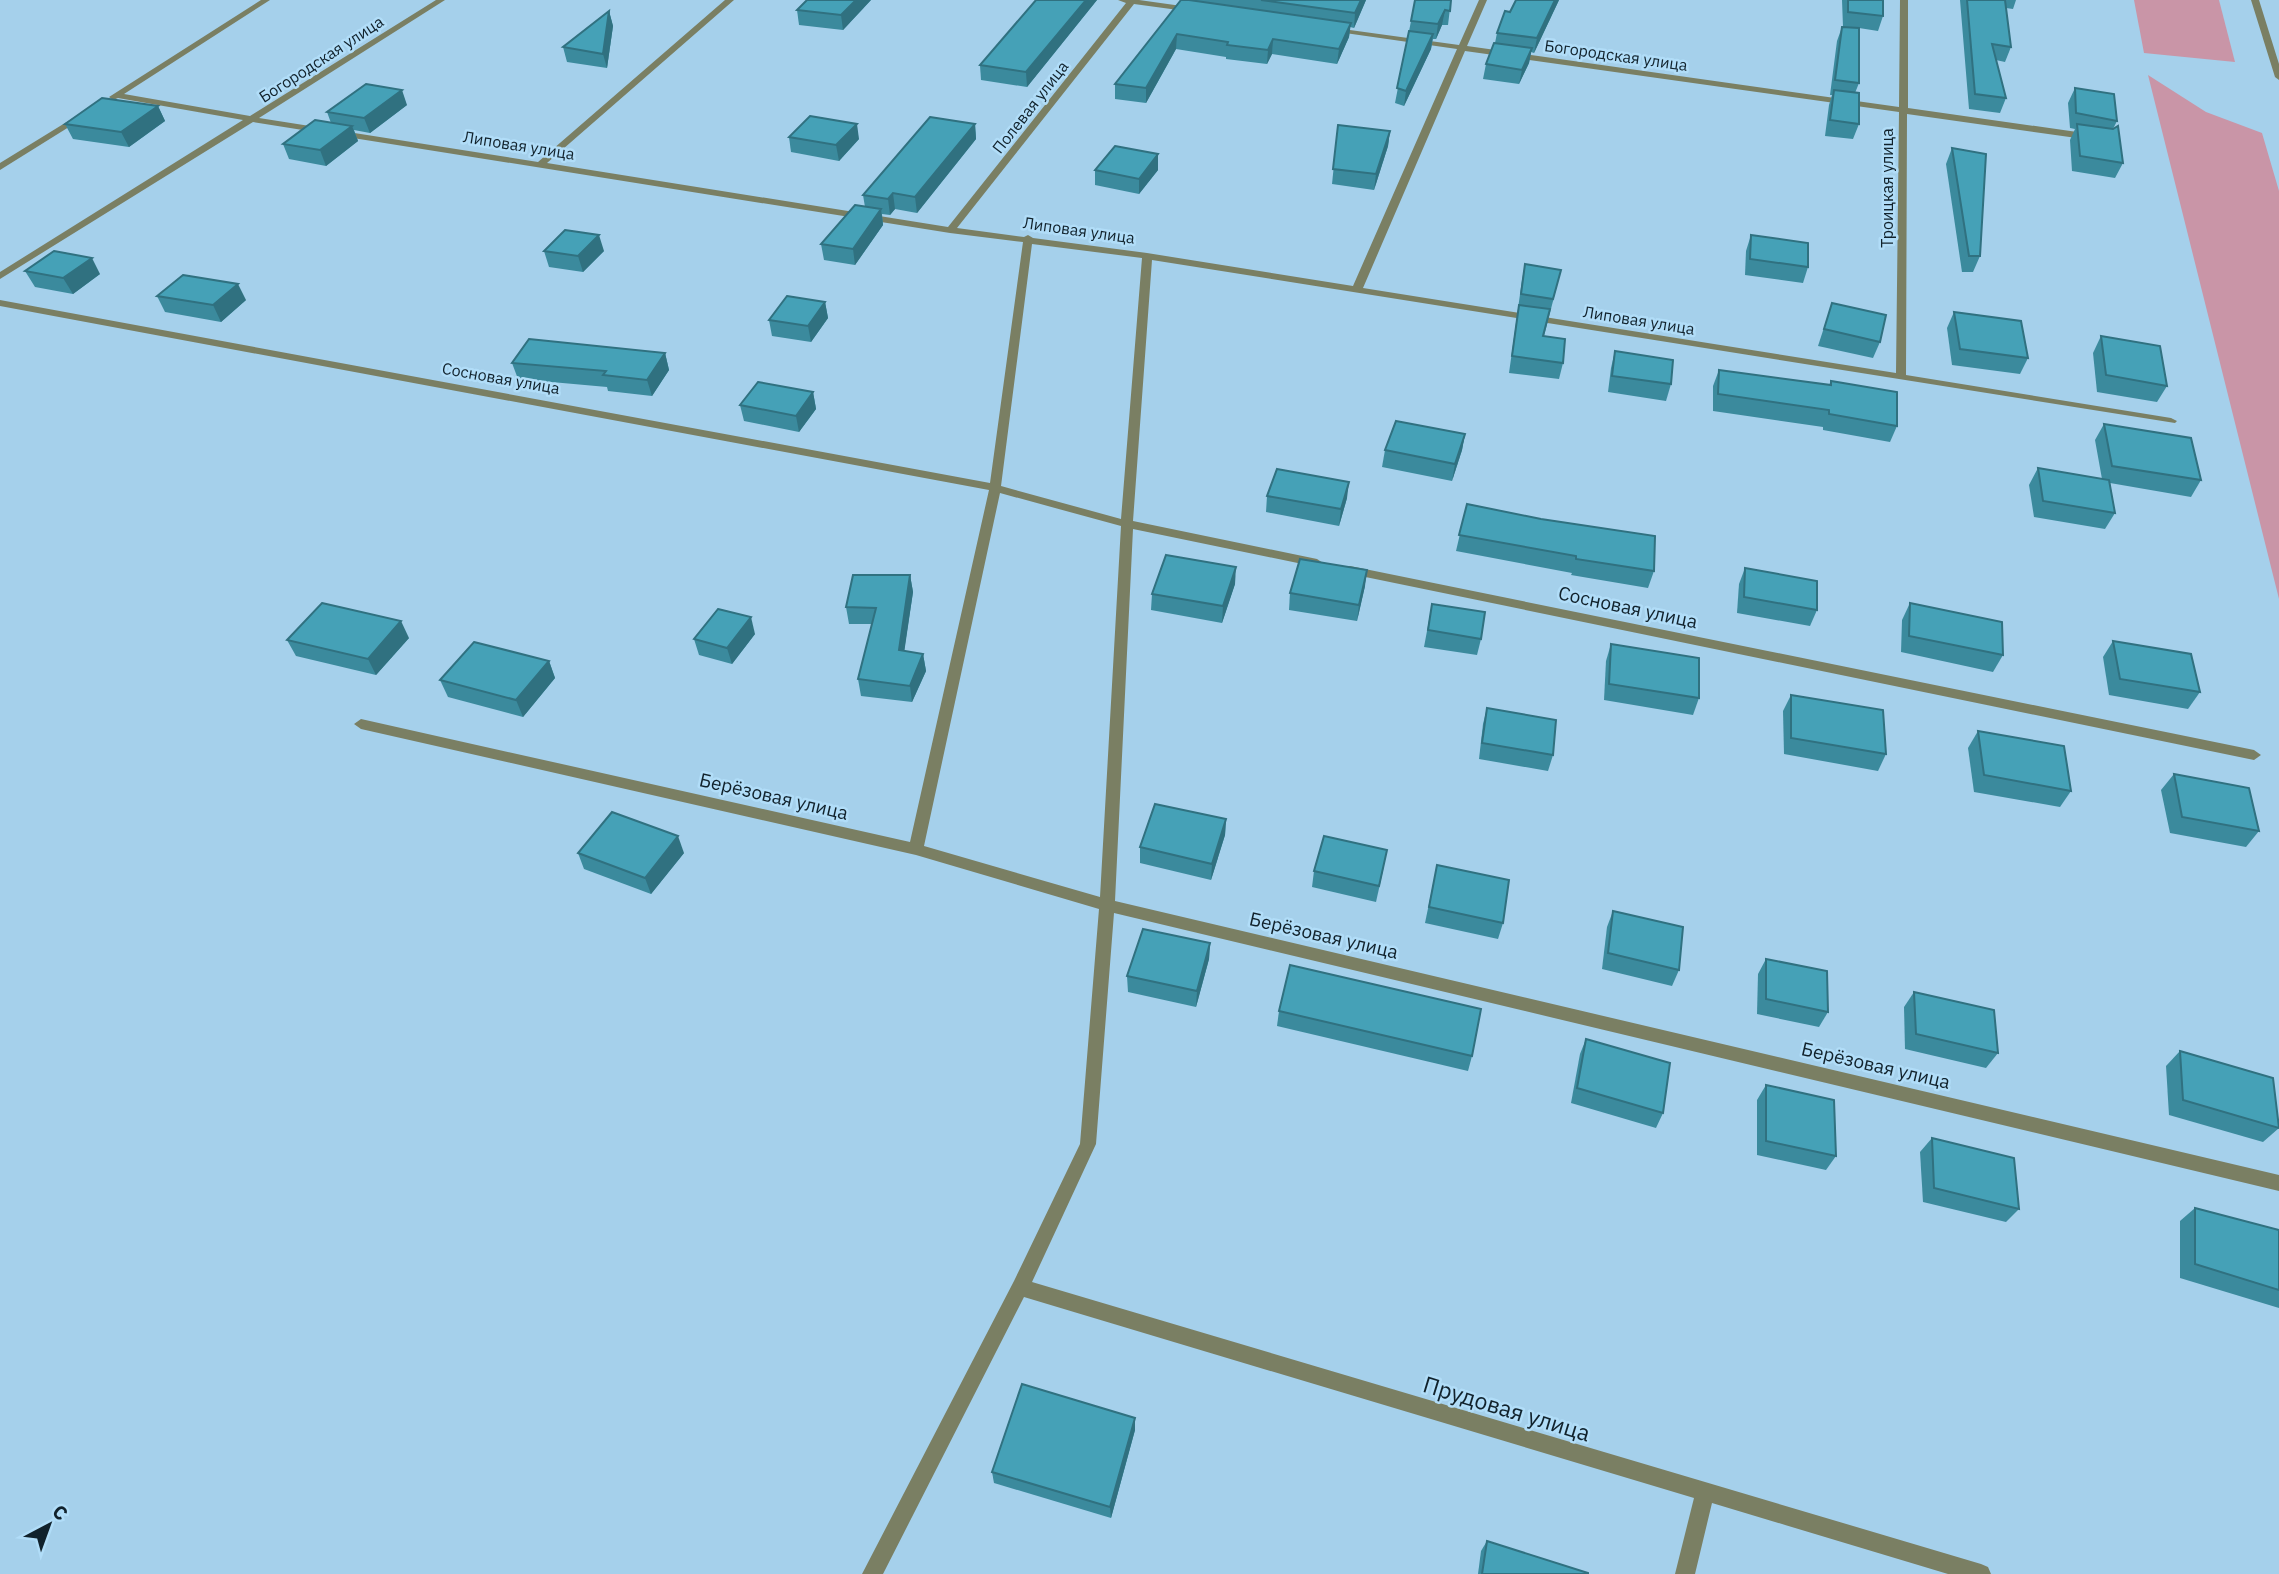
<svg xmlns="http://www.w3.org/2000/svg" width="2279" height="1574" font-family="'IBM Plex Sans',sans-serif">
<rect width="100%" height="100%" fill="#a5d0eb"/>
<g fill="#c995a7">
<path d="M 2134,0 L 2219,0 L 2235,62 L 2144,53 Z"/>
<path d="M 2148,75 L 2206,112 L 2262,133 L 2279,191 L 2279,599 Z"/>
</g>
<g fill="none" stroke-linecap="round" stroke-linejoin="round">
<g fill="#7a7f63" fill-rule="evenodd">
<path d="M 261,0 L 270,0 L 124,94 L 250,116 L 436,0 L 445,0 L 259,118 L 538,162 L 725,0 L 734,0 L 547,163 L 948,227 L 1126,3 L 1118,0 L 1139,0 L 1196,8 L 1196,12 L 1193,12 L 1134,4 L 957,228 L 1024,237 L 1028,235 L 1033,238 L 1147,253 L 1353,286 L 1457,49 L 1331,31 L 1328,31 L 1328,27 L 1459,45 L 1479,0 L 1487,0 L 1467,46 L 1899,107 L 1900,0 L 1908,0 L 1908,108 L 2091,134 L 2095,137 L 2091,140 L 1907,114 L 1906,375 L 2171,418 L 2177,421 L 2175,423 L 1152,260 L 1133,521 L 1317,559 L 1323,563 L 1317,567 L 1133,529 L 1115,901 L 2279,1175 L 2279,1191 L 1114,913 L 1096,1144 L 1032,1282 L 1981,1564 L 1988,1567 L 1991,1574 L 1948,1574 L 1712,1503 L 1695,1574 L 1675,1574 L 1694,1498 L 1024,1297 L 883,1574 L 862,1574 L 1014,1281 L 1080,1144 L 1099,909 L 916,855 L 361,729 L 354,724 L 361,719 L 910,842 L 989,490 L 0,306 L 0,300 L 990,483 L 1023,242 L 950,233 L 253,122 L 0,279 L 0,272 L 243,120 L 118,98 L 113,100 L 109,97 ZM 1465,51 L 1899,112 L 1896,373 L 1363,288 ZM 1032,244 L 1142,258 L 1121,519 L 1001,486 ZM 1000,493 L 1121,526 L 1100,897 L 924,846 Z"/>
<path d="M 78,115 L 85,117 L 0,170 L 0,163 Z"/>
<path d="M 1350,566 L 2254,750 L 2261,755 L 2254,760 L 1346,573 L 1344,570 L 1346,567 Z"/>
</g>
<path fill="#7a7f63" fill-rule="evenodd" d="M 2251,0 L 2259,0 L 2279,64 L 2279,80 L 2275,77 Z"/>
</g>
<g fill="#3b8a9d">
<path d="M 871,0 L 843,30 L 799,25 L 797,10 Z"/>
<path d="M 1036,0 L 1097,0 L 1027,87 L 981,80 L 980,65 Z"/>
<path d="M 1181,0 L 1366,0 L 1354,28 L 1350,27 L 1349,37 L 1337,64 L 1272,54 L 1267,64 L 1226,59 L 1226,57 L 1176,49 L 1146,103 L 1115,99 L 1115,84 Z"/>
<path d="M 1451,0 L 1448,25 L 1442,25 L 1436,39 L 1433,39 L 1431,49 L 1404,106 L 1395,103 L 1411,21 Z"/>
<path d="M 1516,0 L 1559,0 L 1534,53 L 1531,52 L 1529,63 L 1519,84 L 1483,79 L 1486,64 L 1495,43 L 1497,33 L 1510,12 Z"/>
<path d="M 1842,0 L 1883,0 L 1883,16 L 1878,31 L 1859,28 L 1859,83 L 1855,93 L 1859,124 L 1853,139 L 1825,136 L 1829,105 L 1832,95 L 1830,95 L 1837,41 L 1842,27 L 1843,27 Z"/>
<path d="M 1960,0 L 2016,0 L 2013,9 L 2006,8 L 2011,47 L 2005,62 L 1996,60 L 2006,98 L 2000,113 L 1969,109 Z"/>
<path d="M 609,11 L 613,26 L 607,68 L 567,62 L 563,47 Z"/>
<path d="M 2075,88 L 2117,121 L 2113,129 L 2123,163 L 2115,178 L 2072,171 L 2070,140 L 2075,129 L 2070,128 L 2068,103 Z"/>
<path d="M 407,105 L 370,133 L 354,130 L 358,141 L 326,166 L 289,159 L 283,144 L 331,123 L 327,112 Z"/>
<path d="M 158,106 L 165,121 L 129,147 L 73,139 L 65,124 Z"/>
<path d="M 975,124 L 976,139 L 917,213 L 895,209 L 890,215 L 882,214 L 883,225 L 855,265 L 824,260 L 821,244 L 865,207 L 863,195 Z"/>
<path d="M 1338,125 L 1390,131 L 1388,146 L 1374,190 L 1332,184 Z"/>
<path d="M 789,137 L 859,139 L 839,161 L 791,152 Z"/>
<path d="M 1952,148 L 1980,256 L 1973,272 L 1962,272 L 1946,164 Z"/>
<path d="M 1158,154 L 1158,170 L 1139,194 L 1095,185 L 1095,170 Z"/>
<path d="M 1751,235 L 1808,267 L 1803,283 L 1745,275 L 1746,251 Z"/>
<path d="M 544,251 L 604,251 L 583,272 L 549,267 Z"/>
<path d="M 1525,264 L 1561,270 L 1544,336 L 1563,363 L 1559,379 L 1509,373 L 1522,280 Z"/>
<path d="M 25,271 L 100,274 L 73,294 L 35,287 Z"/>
<path d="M 157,296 L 246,300 L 221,322 L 165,312 Z"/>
<path d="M 825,302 L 828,318 L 811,342 L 772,336 L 769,320 Z"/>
<path d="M 1832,303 L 1880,342 L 1873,358 L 1818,346 Z"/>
<path d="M 1954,312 L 2028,358 L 2020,374 L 1952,365 L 1947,328 Z"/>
<path d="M 2101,336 L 2167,386 L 2157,402 L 2097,392 L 2093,353 Z"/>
<path d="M 1615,351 L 1671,384 L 1666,401 L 1608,392 L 1611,368 Z"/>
<path d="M 665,353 L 669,370 L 652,396 L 608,391 L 607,387 L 518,379 L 512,363 Z"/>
<path d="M 1719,370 L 1829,385 L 1831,381 L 1897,426 L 1890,442 L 1823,430 L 1823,427 L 1713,411 L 1713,386 Z"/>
<path d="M 813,392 L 816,409 L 799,432 L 744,421 L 740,405 Z"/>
<path d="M 2104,424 L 2201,480 L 2191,497 L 2110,483 L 2115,513 L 2105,529 L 2034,517 L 2029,485 L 2038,468 L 2102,479 L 2095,440 Z"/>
<path d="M 1465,434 L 1462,450 L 1452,481 L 1382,467 L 1385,450 Z"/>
<path d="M 1267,496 L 1347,498 L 1339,526 L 1266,512 Z"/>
<path d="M 1467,504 L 1654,571 L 1648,588 L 1571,575 L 1572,573 L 1456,551 Z"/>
<path d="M 1745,568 L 1817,610 L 1810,626 L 1737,613 L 1739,584 Z"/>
<path d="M 910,575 L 913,592 L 904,651 L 923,654 L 926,671 L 912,702 L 861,696 L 858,679 L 872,624 L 849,624 L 846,607 Z"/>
<path d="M 1235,584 L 1222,623 L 1151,610 L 1152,594 Z"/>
<path d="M 1365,586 L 1357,621 L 1289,610 L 1290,593 Z"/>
<path d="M 1910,603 L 2003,655 L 1993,672 L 1901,652 L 1902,620 Z"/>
<path d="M 1432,604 L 1481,639 L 1477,655 L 1424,647 Z"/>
<path d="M 755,634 L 732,664 L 699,655 L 694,639 Z"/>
<path d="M 409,638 L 376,675 L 296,656 L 287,640 Z"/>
<path d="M 2113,641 L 2200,692 L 2188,709 L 2109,695 L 2103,657 Z"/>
<path d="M 1611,644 L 1699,698 L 1693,715 L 1604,700 L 1606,661 Z"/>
<path d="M 549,661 L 555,678 L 523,717 L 448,697 L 440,680 Z"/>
<path d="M 1791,695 L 1886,754 L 1878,771 L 1784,754 L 1783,711 Z"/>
<path d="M 1487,708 L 1553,755 L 1548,771 L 1479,759 L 1483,724 Z"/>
<path d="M 1978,731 L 2071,791 L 2060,807 L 1974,792 L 1968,748 Z"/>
<path d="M 2174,774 L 2259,831 L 2246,847 L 2170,833 L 2161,790 Z"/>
<path d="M 1226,819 L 1225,835 L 1211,880 L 1140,863 L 1140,847 Z"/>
<path d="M 578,853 L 684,853 L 651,894 L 584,869 Z"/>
<path d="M 1437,865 L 1503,923 L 1498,939 L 1425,923 Z"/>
<path d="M 1384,866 L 1376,902 L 1312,887 L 1314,871 Z"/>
<path d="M 1613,911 L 1679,970 L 1672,986 L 1602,969 L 1607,927 Z"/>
<path d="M 1210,943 L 1209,959 L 1196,1007 L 1128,992 L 1127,976 Z"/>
<path d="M 1766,959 L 1828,1012 L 1819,1027 L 1757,1014 L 1758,974 Z"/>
<path d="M 1914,992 L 1998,1053 L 1986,1068 L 1905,1049 L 1904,1007 Z"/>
<path d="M 1279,1011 L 1472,1056 L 1468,1071 L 1277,1026 Z"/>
<path d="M 1586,1039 L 1663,1113 L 1656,1128 L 1571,1103 L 1580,1054 Z"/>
<path d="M 2180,1051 L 2279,1128 L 2263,1142 L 2169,1115 L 2166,1066 Z"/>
<path d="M 1766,1085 L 1836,1156 L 1826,1170 L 1757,1155 L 1757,1100 Z"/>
<path d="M 1932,1138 L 2019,1209 L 2006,1222 L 1923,1202 L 1920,1152 Z"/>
<path d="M 2195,1208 L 2279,1230 L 2279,1308 L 2180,1278 L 2180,1221 Z"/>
<path d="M 1135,1418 L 1135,1430 L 1111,1518 L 994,1483 L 992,1472 Z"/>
<path d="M 1487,1541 L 1588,1574 L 1478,1574 L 1481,1551 Z"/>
</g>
<g fill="#307180">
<path d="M 856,0 L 871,0 L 843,30 L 841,15 Z"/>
<path d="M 1086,0 L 1097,0 L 1027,87 L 1026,72 Z"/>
<path d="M 1361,0 L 1366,0 L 1354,28 L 1355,13 Z"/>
<path d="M 1555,0 L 1559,0 L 1534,53 L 1537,38 Z"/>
<path d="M 1445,10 L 1442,25 L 1436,39 L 1438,24 Z"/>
<path d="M 609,11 L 613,26 L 607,68 L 603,54 Z"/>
<path d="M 1351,23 L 1349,37 L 1337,64 L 1339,49 Z"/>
<path d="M 1177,34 L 1176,49 L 1146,103 L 1146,88 Z"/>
<path d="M 1433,34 L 1431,49 L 1404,106 L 1406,91 Z"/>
<path d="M 1273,39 L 1272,54 L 1267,64 L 1268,50 Z"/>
<path d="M 1532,48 L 1529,63 L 1519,84 L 1522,70 Z"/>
<path d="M 402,90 L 407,105 L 370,133 L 364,118 Z"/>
<path d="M 158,106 L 165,121 L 129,147 L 121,132 Z"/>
<path d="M 857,124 L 859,139 L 839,161 L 836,145 Z"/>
<path d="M 975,124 L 976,139 L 917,213 L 915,197 Z"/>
<path d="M 352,126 L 358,141 L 326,166 L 320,150 Z"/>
<path d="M 1390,131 L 1388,146 L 1374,190 L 1376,174 Z"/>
<path d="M 1158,154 L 1158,170 L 1139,194 L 1139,179 Z"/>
<path d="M 893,193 L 895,209 L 890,215 L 888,199 Z"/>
<path d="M 881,209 L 883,225 L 855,265 L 853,249 Z"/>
<path d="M 599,235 L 604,251 L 583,272 L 578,256 Z"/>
<path d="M 92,258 L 100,274 L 73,294 L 63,278 Z"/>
<path d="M 238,284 L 246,300 L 221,322 L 213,305 Z"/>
<path d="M 825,302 L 828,318 L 811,342 L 808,326 Z"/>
<path d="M 665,353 L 669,370 L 652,396 L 647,380 Z"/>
<path d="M 813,392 L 816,409 L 799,432 L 796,416 Z"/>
<path d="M 1465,434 L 1462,450 L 1452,481 L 1455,464 Z"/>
<path d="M 1349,482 L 1347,498 L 1339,526 L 1341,509 Z"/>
<path d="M 1236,567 L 1235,584 L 1222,623 L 1223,606 Z"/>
<path d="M 1367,570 L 1365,586 L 1357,621 L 1359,605 Z"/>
<path d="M 910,575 L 913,592 L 902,667 L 899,650 Z"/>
<path d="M 751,617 L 755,634 L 732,664 L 727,648 Z"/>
<path d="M 401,621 L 409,638 L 376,675 L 368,659 Z"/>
<path d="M 923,654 L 926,671 L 912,702 L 910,686 Z"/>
<path d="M 549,661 L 555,678 L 523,717 L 516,700 Z"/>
<path d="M 1226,819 L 1225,835 L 1211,880 L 1212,864 Z"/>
<path d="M 678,836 L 684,853 L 651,894 L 645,878 Z"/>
<path d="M 1210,943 L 1209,959 L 1196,1007 L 1197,991 Z"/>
<path d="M 1135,1418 L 1135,1430 L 1111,1518 L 1110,1507 Z"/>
</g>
<g fill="#45a1b7" stroke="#307180" stroke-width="2">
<path d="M 807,0 L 856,0 L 841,15 L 797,10 Z"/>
<path d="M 1036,0 L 1086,0 L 1026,72 L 980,65 Z"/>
<path d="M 1181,0 L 1189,0 L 1351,23 L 1339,49 L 1273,39 L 1268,50 L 1227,45 L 1228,42 L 1177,34 L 1146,88 L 1115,84 Z"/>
<path d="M 1261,0 L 1361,0 L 1355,13 Z"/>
<path d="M 1415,0 L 1451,0 L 1450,11 L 1445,10 L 1438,24 L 1411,21 Z"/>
<path d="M 1516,0 L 1555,0 L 1537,38 L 1497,33 L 1505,11 L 1510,12 Z"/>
<path d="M 1848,0 L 1883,0 L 1883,16 L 1848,12 Z"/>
<path d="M 1967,0 L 2005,0 L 2011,47 L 1992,44 L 2006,98 L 1975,94 Z"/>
<path d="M 609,11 L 603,54 L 563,47 Z"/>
<path d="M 1842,27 L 1859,28 L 1859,83 L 1835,80 Z"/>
<path d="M 1409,31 L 1433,34 L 1406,91 L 1397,88 Z"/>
<path d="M 1494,43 L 1532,48 L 1522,70 L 1486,64 Z"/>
<path d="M 366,84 L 402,90 L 364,118 L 327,112 Z"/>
<path d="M 2075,88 L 2114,94 L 2117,121 L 2076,113 Z"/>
<path d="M 1834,90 L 1859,93 L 1859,124 L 1830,120 Z"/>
<path d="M 102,98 L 158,106 L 121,132 L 65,124 Z"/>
<path d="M 810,116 L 857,124 L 836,145 L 789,137 Z"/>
<path d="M 930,117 L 975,124 L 915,197 L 893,193 L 888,199 L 863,195 Z"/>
<path d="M 315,120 L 352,126 L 320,150 L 283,144 Z"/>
<path d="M 2077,124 L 2113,129 L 2118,126 L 2123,163 L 2080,156 Z"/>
<path d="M 1338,125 L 1390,131 L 1376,174 L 1333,169 Z"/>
<path d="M 1115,146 L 1158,154 L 1139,179 L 1095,170 Z"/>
<path d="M 1952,148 L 1986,154 L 1980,256 L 1969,256 Z"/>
<path d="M 855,205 L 881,209 L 853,249 L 821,244 Z"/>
<path d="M 565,230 L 599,235 L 578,256 L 544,251 Z"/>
<path d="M 1751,235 L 1808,243 L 1808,267 L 1750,259 Z"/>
<path d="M 54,251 L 92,258 L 63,278 L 25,271 Z"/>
<path d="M 1525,264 L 1561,270 L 1553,299 L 1521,294 Z"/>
<path d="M 183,275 L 238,284 L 213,305 L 157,296 Z"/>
<path d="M 787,296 L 825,302 L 808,326 L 769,320 Z"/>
<path d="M 1832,303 L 1886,315 L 1880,342 L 1824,329 Z"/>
<path d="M 1519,305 L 1550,309 L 1543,336 L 1565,339 L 1563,363 L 1512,356 Z"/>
<path d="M 1954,312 L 2021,321 L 2028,358 L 1960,349 Z"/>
<path d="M 2101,336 L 2160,346 L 2167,386 L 2106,375 Z"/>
<path d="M 529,339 L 665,353 L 647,380 L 603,375 L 606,371 L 512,363 Z"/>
<path d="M 1615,351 L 1673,360 L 1671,384 L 1612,376 Z"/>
<path d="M 1719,370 L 1831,385 L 1831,381 L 1897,392 L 1897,426 L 1829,414 L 1829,410 L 1718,394 Z"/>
<path d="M 758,382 L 813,392 L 796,416 L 740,405 Z"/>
<path d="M 1396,421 L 1465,434 L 1455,464 L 1385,450 Z"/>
<path d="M 2104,424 L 2191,438 L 2201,480 L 2112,466 Z"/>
<path d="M 2038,468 L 2109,480 L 2115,513 L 2043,501 Z"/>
<path d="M 1277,469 L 1349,482 L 1341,509 L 1267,496 Z"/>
<path d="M 1467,504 L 1541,519 L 1655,536 L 1654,571 L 1576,559 L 1576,556 L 1459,535 Z"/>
<path d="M 1166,555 L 1236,567 L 1223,606 L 1152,594 Z"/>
<path d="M 1300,559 L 1367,570 L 1359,605 L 1290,593 Z"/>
<path d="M 1745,568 L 1817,581 L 1817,610 L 1744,597 Z"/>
<path d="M 853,575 L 910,575 L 899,650 L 923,654 L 910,686 L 858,679 L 876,608 L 846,607 Z"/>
<path d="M 322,603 L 401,621 L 368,659 L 287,640 Z"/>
<path d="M 1910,603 L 2002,622 L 2003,655 L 1909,636 Z"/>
<path d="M 1432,604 L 1485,612 L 1481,639 L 1428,630 Z"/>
<path d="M 718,609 L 751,617 L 727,648 L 694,639 Z"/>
<path d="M 2113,641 L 2191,654 L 2200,692 L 2120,679 Z"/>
<path d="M 474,642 L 549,661 L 516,700 L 440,680 Z"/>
<path d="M 1611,644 L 1699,658 L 1699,698 L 1609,684 Z"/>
<path d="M 1791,695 L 1883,710 L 1886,754 L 1791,738 Z"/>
<path d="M 1487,708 L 1556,720 L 1553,755 L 1482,743 Z"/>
<path d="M 1978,731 L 2064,746 L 2071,791 L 1984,775 Z"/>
<path d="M 2174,774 L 2249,788 L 2259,831 L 2182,817 Z"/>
<path d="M 1155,804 L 1226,819 L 1212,864 L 1140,847 Z"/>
<path d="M 612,812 L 678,836 L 645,878 L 578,853 Z"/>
<path d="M 1324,836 L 1387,850 L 1379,886 L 1314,871 Z"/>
<path d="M 1437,865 L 1509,880 L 1503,923 L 1429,907 Z"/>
<path d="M 1613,911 L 1683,927 L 1679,970 L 1608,953 Z"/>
<path d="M 1143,929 L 1210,943 L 1197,991 L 1127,976 Z"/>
<path d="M 1766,959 L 1827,971 L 1828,1012 L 1766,999 Z"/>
<path d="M 1290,965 L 1481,1009 L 1472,1056 L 1279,1011 Z"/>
<path d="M 1914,992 L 1994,1010 L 1998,1053 L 1916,1034 Z"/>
<path d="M 1586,1039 L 1670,1063 L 1663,1113 L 1577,1088 Z"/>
<path d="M 2180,1051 L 2273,1078 L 2279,1128 L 2183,1100 Z"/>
<path d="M 1766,1085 L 1834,1100 L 1836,1156 L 1766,1141 Z"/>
<path d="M 1932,1138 L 2014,1158 L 2019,1209 L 1934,1188 Z"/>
<path d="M 2195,1208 L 2279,1230 L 2279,1290 L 2195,1264 Z"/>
<path d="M 1022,1384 L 1135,1418 L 1110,1507 L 992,1472 Z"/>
<path d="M 1487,1541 L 1588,1573 L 1588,1574 L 1482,1574 Z"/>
</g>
<g text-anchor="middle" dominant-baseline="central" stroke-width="5" stroke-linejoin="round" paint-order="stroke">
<g font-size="16" fill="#11222c" stroke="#b1ddf8">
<text transform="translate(1616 55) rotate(8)">Богородская улица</text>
<text transform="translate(321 59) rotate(-33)">Богородская улица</text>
<text transform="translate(1030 107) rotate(-52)">Полевая улица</text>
<text transform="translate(519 145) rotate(9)">Липовая улица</text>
<text transform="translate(1887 188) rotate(-90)">Троицкая улица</text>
<text transform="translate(1079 230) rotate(8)">Липовая улица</text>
<text transform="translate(1639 320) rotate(9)">Липовая улица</text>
<text transform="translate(501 378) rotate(10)">Сосновая улица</text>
</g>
<g font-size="19" fill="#11222c" stroke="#b1ddf8">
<text transform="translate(1628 607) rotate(12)">Сосновая улица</text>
<text transform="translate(774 796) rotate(13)">Берёзовая улица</text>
<text transform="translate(1324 935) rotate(13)">Берёзовая улица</text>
<text transform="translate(1876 1065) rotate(13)">Берёзовая улица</text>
</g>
<g font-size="23" fill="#11222c" stroke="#b1ddf8">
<text transform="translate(1507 1408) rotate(17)">Прудовая улица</text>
</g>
</g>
<g transform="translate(49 1525) rotate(41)" stroke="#b1ddf8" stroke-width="5" paint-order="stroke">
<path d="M0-5L12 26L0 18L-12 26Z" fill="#11222c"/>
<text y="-10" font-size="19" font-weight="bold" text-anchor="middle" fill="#11222c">С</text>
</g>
</svg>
